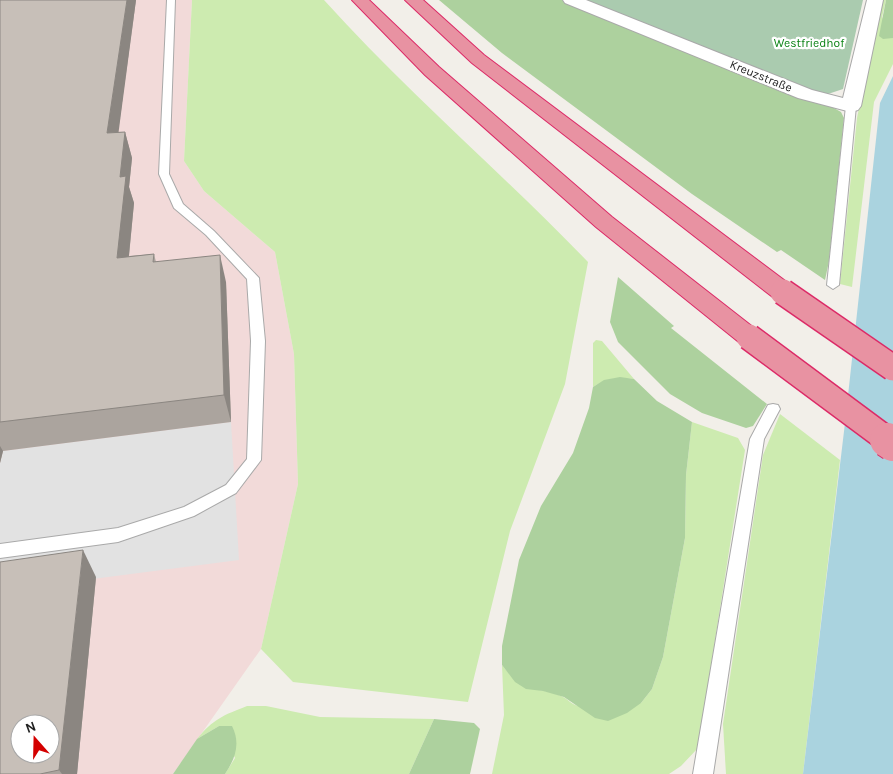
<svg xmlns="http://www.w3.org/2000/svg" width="893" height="774" font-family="Karla,sans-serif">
<rect width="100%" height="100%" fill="#f2efe9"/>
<path fill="#f2dad9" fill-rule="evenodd" d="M 0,0 L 192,0 L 184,161 L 204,191 L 275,252 L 294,354 L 298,484 L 261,649 L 173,774 L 0,774 ZM 20,724 L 50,724 L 50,754 L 20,754 Z"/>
<g fill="#cdebb0">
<path d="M 192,0 L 324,0 C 407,92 502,173 588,262 L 565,384 L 510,531 L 468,702 L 293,682 L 261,649 L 298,484 L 294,354 L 275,252 L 204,191 L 184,161 Z"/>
<path d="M 881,0 L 886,0 L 882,17 L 892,38 L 893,38 L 893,64 L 874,102 L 852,287 L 840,284 L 857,118 Z"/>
<path d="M 596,340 L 602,341 L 634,379 C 618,377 607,378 593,387 L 593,343 Z"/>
<path d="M 780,414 L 840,460 L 803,774 L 726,774 L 723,724 L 763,455 Z"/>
<path d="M 692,422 L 738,438 L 745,450 L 698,748 L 681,766 L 669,774 L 492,774 L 504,715 L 502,665 C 526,696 529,684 561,696 C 567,698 572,705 578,706 C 592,708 625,704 641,703 L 652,689 L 663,657 L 685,538 L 686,475 Z"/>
<path d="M 247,706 L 266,706 L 320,717 L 434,719 L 409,774 L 225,774 L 235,758 L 219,726 L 197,739 C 213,719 224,715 247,706 Z"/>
</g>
<g fill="#add19e">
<path d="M 439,0 L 562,0 L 825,103 L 841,112 L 844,118 L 829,261 L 825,280 L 781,250 L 777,252 L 692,194 L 502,53 Z"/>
<path d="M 886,0 L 893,0 L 893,38 L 883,39 L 879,36 Z"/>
<path d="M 618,277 L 674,326 L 671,328 L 767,404 L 753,426 L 746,428 L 702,413 L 670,394 L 618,342 L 610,322 Z"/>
<path d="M 620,377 L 634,379 L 657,401 L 692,422 L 686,475 L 685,538 L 663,657 L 652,689 L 641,703 L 627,713 L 608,721 L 595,718 L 564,697 L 543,691 L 526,689 L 515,682 L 502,665 L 502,646 L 519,560 L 541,506 L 573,453 L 589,408 L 593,387 L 604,380 Z"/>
<path d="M 434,719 L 474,723 L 480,729 L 470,774 L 409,774 Z"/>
<path d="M 219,726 L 232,726 C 241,744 235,759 225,774 L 173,774 L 197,739 Z"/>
</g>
<path fill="#aacbaf" d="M 583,0 L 863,0 L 843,89 L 828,94 L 807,89 Z"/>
<path fill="#e2e2e2" d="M 231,422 L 239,560 L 0,591 L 0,463 L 3,451 Z"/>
<path fill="#aad3df" d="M 893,76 L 893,774 L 803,774 L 845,423 L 880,103 Z"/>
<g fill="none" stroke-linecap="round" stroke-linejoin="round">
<g stroke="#a9a9a9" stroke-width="2">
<g id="service">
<path d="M 167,0 L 175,0 L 169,174 L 183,204 L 214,231 L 259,278 L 265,341 L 261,460 L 236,493 L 194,516 L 118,542 L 0,558 L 0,544 L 118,528 L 184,507 L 226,485 L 247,459 L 251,341 L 247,279 L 206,235 L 174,208 L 159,174 Z"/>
<path d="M 851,103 L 856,106 L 839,285 L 833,289 L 827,285 L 846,106 Z"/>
<path d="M 773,404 L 778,405 L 780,409 L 764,439 L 713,774 L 693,774 L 750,439 L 768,405 Z"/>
</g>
</g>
<g stroke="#a9a9a9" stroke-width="2">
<path id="minor" d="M 563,0 L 586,0 L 812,90 L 843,98 L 867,0 L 883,0 L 861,106 L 858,110 L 851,112 L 798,98 L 565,3 Z"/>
</g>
<g stroke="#dc2a67" stroke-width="2">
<g id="motorway">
<path d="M 352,0 L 369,0 L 439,67 L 612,217 L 758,331 L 762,337 L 758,343 L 749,346 L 740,343 L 596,227 L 425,75 Z"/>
<path d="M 405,0 L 423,0 L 484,55 L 792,286 L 795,292 L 792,298 L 783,300 L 774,298 L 472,63 Z"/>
</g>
</g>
<use href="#service" fill="#fff" fill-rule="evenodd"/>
<use href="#minor" fill="#fff" fill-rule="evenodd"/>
<use href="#motorway" fill="#e892a2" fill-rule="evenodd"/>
<g stroke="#dc2a67" stroke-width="28" stroke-linecap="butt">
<g id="motorway-bridge-far1">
<path d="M 783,292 L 893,368"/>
<path d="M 749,337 L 889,441"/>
</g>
</g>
<g stroke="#dc2a67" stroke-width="36" stroke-linecap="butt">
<path id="motorway-bridge" d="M 887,440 L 893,444"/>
</g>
<use href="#motorway-bridge-far1" stroke="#e892a2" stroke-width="25"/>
<use href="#motorway-bridge" stroke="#e892a2" stroke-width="34"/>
</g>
<g fill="#aba49e">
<path d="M 0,0 L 136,0 L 118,132 L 125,132 L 132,158 L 129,187 L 134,203 L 129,256 L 154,254 L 156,262 L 226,282 L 231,422 L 3,451 L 0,463 Z"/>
<path d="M 96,577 L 77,774 L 0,774 Z"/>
</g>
<g fill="#8b8681">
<path d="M 127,0 L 136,0 L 115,159 L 107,133 Z"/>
<path d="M 125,132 L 132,158 L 129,187 L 134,203 L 126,285 L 117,258 L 120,177 Z"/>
<path d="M 220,255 L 226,282 L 231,422 L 224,395 Z"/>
<path d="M 0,446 L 3,451 L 0,463 Z"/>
<path d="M 83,550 L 96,577 L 77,774 L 62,774 L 59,770 Z"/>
</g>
<g fill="#c7bfb8" stroke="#8b8681" fill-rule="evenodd">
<path d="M 0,0 L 127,0 L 107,133 L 125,132 L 120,177 L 126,176 L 117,258 L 154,254 L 153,262 L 220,255 L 224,395 L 0,422 Z"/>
<path d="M 83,550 L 59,770 L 40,774 L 0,774 L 0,562 ZM 20,724 L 50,724 L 50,754 L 20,754 Z"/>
</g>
<g text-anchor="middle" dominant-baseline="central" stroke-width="4.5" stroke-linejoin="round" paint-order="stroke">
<g font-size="12" fill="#0c8416" stroke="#fff">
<text x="809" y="43">Westfriedhof</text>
</g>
<g font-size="12" fill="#222" stroke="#fff">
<text transform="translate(761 76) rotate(22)">Kreuzstraße</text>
</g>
</g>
<g transform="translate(35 739) rotate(340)"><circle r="24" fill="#ffffff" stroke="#a7a7a7"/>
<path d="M0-4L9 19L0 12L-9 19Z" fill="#d40000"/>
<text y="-8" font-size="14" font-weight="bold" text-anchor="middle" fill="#222222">N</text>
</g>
</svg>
